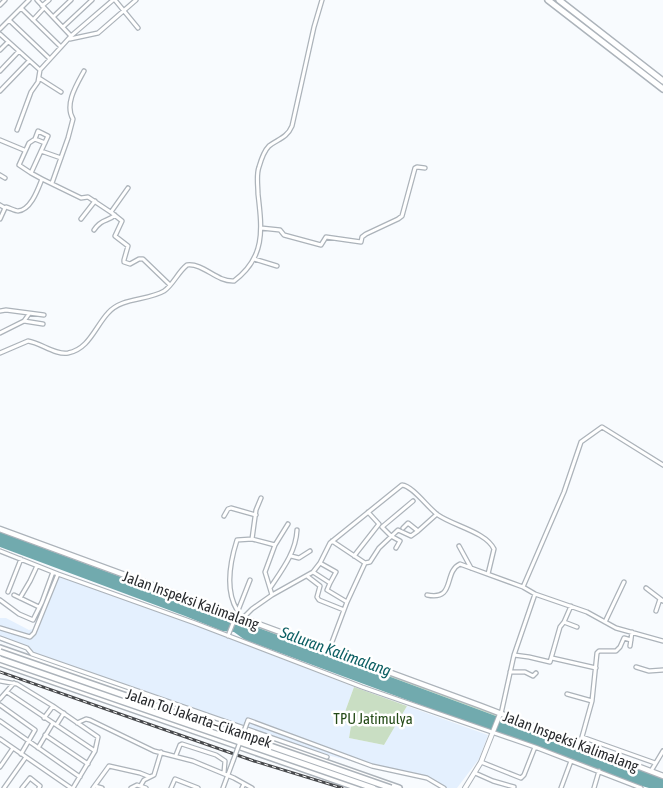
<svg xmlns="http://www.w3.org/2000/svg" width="663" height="788" font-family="'Asap Condensed',sans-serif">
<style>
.built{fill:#e4f0fe}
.green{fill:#c9dec3}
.water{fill:#71aaae}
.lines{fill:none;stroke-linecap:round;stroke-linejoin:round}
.street-casing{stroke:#acb3ba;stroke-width:5.5}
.secondary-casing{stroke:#acb3ba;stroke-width:6}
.primary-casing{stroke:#acb3ba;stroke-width:7}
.highway-casing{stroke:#acb3ba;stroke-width:8}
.street{stroke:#fff;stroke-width:3}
.secondary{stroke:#fff;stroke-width:4}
.primary{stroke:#fff;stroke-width:4.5}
.highway{stroke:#fff;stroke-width:5}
.rail-casing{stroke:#484a4d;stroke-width:3}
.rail{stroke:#fff;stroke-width:1;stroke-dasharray:4;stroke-linecap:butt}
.street-bridge-casing{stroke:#acb3ba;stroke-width:5.5;stroke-linecap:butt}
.highway-bridge-casing{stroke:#acb3ba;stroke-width:8;stroke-linecap:butt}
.street-bridge{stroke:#fff;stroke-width:3}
.highway-bridge{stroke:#fff;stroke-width:5}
.labels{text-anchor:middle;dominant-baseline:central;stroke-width:5;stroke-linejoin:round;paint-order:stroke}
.street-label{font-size:15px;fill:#292b2e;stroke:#fff}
.park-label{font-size:15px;fill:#244a17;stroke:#fff}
.water-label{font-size:16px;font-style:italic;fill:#0e6064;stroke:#fff}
</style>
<rect width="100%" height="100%" fill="#f8fbfe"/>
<path class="built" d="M54 575 195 625 354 687 342 720 351 726 349 738 384 745 407 706 488 735 479 759 457 788H446L415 773 387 770 307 750 162 697 0 641V618H6L29 630 33 629Z"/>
<path class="green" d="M0 529 496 713 498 716H505L663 776V778L0 532Z
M354 687 407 706 384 745 349 738 351 726 342 720Z"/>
<path class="water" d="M0 532 663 778V788H649L631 783 245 640 234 632 222 631 185 616 0 547Z"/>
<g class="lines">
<defs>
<path id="street" d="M115 0 138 28
M0 5 5 0
M42 6 49 0
M21 8 61 47
M53 17 71 0
M9 20 50 59
M33 20 44 8
M63 27 92 0
M0 29 29 0
M0 34 40 70 71 36 37 0
M71 36 113 0
M70 39 98 33 136 0
M0 50 8 42
M0 71 19 51
M39 78 61 92
M0 91 29 61
M17 130 31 92 38 82 40 70
M35 139 45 143
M0 140 24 150
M41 151 61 158
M31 173 19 165 29 143 35 139 38 131 48 136 31 173 42 179
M0 175 5 178
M52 183 68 138 73 119C64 104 77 84 84 71
M0 205 5 208 6 207C10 208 15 211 18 211 31 210 38 189 42 179L81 198 88 197 112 213 122 221 115 236 128 246 124 260V262L130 264 139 259H143L170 285
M111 212 128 188
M0 219 5 208
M81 219 95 201
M261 228 280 230 284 235 321 245 326 237 361 242 362 237 366 234 398 219 402 216 415 168 417 167 425 168
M94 230C102 218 108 222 115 215
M254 259 277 266
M0 311 6 310 44 315
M24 321 43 324
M0 333 24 321 29 314
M0 353 28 341C41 343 55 355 68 353 89 349 95 327 108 313 122 297 147 301 164 291 173 285 178 272 187 265 204 263 216 282 234 281 266 257 262 229 258 194 258 185 256 175 259 167 261 160 264 151 269 146 278 139 287 138 292 126L314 27 322 0
M224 516 228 509 231 508 256 515
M382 527 413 501
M382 527 391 536 400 541 396 548
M418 531 437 514
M252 539 256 510 261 498
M459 546 471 568
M0 551 58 574 195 623 362 687 535 747 641 788
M291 556 299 558 310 551
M354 556 379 524 368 512
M320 563 336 572 330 583
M365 563 370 562 379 548 398 530 411 536 418 531 408 523 403 528
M313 572 330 583 327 590 347 602
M307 576 320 586 317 597 319 600 344 610
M523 587 564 492 581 442 602 427 663 465
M270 588C282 570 296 552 297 530
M646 588 663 601
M8 592 21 559
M14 595 39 607
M272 595 265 572 275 545 288 524
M427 595C456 601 443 572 460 564L523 587 535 594 587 612 616 628 663 641
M20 598 30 581 37 566
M0 600 19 614 33 620 42 602 53 572
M571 606 564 622 577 627
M237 610C225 590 230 562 237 540L252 539 275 545
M656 611 660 599
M243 618 252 609 272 595 313 572 320 563 330 543 402 485C413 486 428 508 438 515 454 526 486 532 494 549L488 574
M605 622 624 582
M0 628 30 637 34 633 58 574
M228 636 250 580
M0 638 27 648 32 654 327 757
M630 646 632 632
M329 650 347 602 365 563 332 541
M514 655 529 657 550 662 560 627 564 622
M552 658 596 668
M636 667 649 671 663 670
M510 672H525L533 676 536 673
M0 681 17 684 53 706 98 737 95 751 73 788
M7 692 95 751
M567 694 592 701
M0 699 14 683
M0 705 35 730 21 754
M501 714 514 655 535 594
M44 718 53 706
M0 721 80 777
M77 723 86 719 90 720 154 751 193 761 234 778 252 788
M247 723 248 720 372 766 427 778 444 788
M57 724 64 713
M45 735 88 764
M582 737 655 763
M0 739 71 788
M580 744 592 701 597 653 599 651H616L620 647 624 638 631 640
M38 748 53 723
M176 755 180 745 182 744 216 755 225 761 224 773
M481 762 521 778 524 775 535 747
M0 767 13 748
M651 771 663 751
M475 773 493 781 514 787
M141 785 144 780 154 775 161 752
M95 786 102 788
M4 788 26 757
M22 788 30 778 40 786 39 788
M93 788 109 766 140 773 150 777
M131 788 137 785 146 788
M171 788 175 779 198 788
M223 788 233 761
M242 788 244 784
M561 788 571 761
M594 788 599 771"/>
<path id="secondary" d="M465 788 481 762 500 714"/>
<path id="primary" d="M0 529 481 706 663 776"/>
<path id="highway" d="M548 0 663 89
M559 0 663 81
M0 648 399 788
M0 663 358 788"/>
</defs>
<use href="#street" class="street-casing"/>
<use href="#secondary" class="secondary-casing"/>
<use href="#primary" class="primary-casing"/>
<use href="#highway" class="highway-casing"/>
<use href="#street" class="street"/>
<use href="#secondary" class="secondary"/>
<use href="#primary" class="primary"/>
<use href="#highway" class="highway"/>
<defs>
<path id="rail" d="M0 672 254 761 342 788"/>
</defs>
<use href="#rail" class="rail-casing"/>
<use href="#rail" class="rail"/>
<defs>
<path id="street-bridge" d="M233 761 247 723"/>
<path id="highway-bridge" d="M0 652 391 788
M0 659 373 788"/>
</defs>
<use href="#street-bridge" class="street-bridge-casing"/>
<use href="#highway-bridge" class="highway-bridge-casing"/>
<use href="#street-bridge" class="street-bridge"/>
<use href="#highway-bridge" class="highway-bridge"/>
</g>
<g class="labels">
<g class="street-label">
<text transform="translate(191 600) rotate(20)">Jalan Inspeksi Kalimalang</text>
<text transform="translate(199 718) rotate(19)">Jalan Tol Jakarta–Cikampek</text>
<text transform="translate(571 741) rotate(21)">Jalan Inspeksi Kalimalang</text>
</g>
<g class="park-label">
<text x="373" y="718">TPU Jatimulya</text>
</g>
<g class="water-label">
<text transform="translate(336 651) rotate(20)">Saluran Kalimalang</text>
</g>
</g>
</svg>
